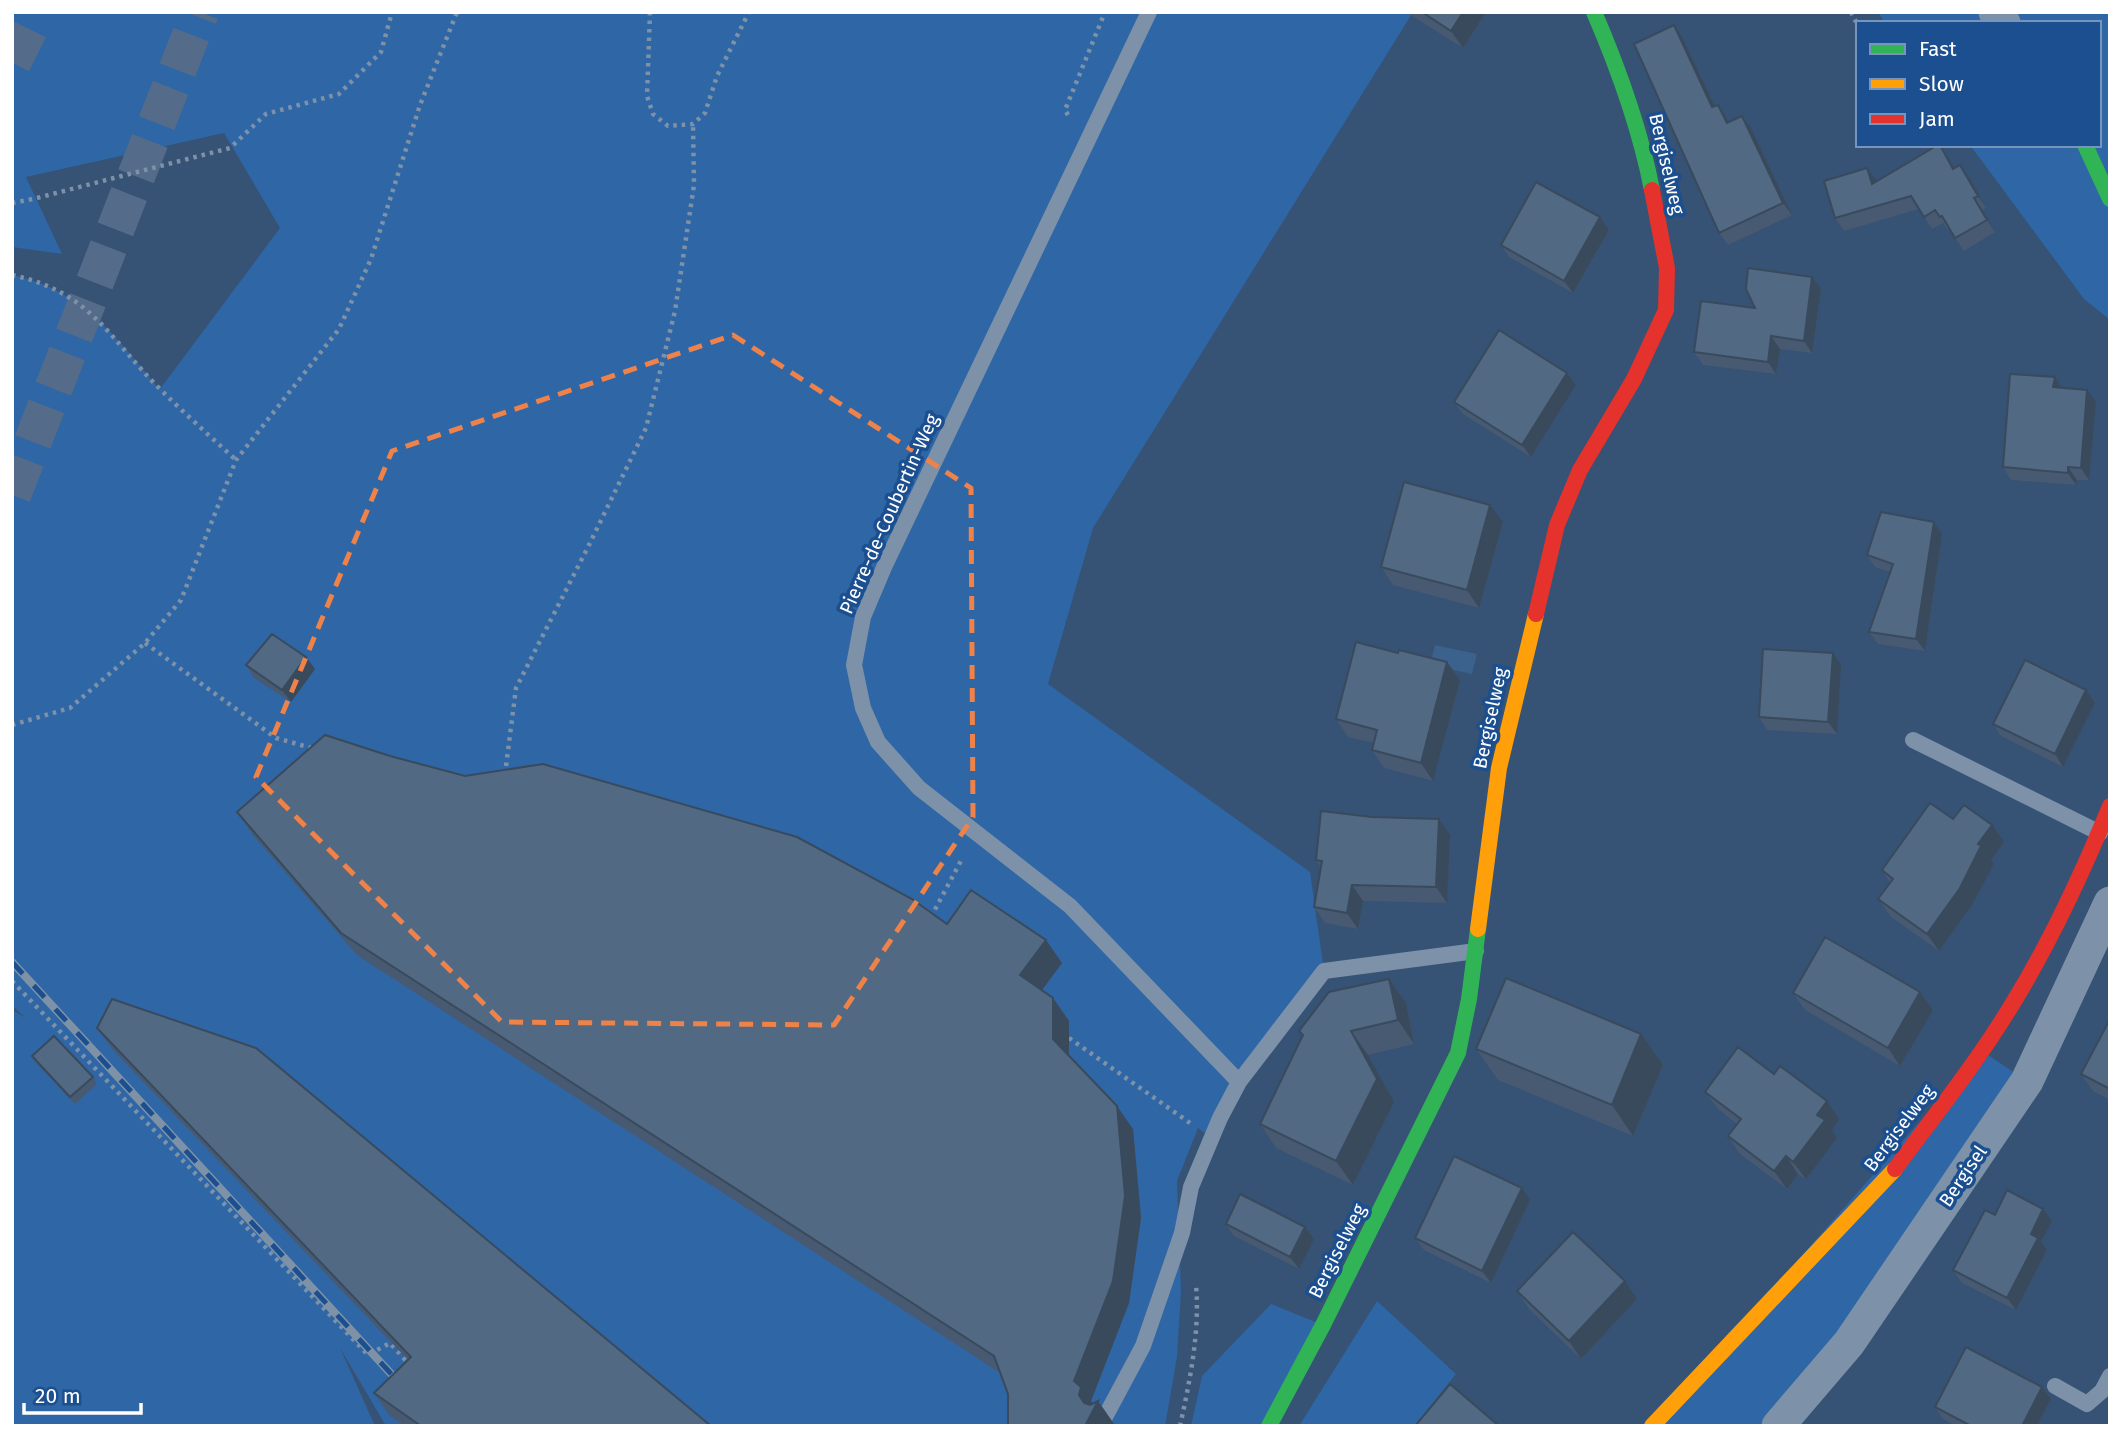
<svg xmlns="http://www.w3.org/2000/svg" width="2122" height="1438" font-family="'Fira Sans',sans-serif">
<style>
.green{fill:#2f66a5}
.water{fill:#3b618d}
.lines{fill:none;stroke-linecap:round;stroke-linejoin:round}
.highway-tunnel{stroke:#546c89;stroke-width:38;stroke-dasharray:38 19;stroke-linecap:butt}
.path{stroke:#7d92a8;stroke-width:4.5;stroke-dasharray:3.5 5;stroke-linecap:butt}
.lane{stroke:#7d92a8;stroke-width:16}
.street{stroke:#7d92a8;stroke-width:33}
.fast{stroke:#30b455;stroke-width:16}
.slow{stroke:#ff9f0a;stroke-width:16}
.jam{stroke:#e5322d;stroke-width:16}
.rail-casing{stroke:#7e92a7;stroke-width:8}
.rail{stroke:#1b4f8f;stroke-width:5;stroke-dasharray:16;stroke-linecap:butt}
.wall{fill:#475a72}
.shaded-wall{fill:#394a5c}
.building{fill:#526984;stroke:#394a5c;stroke-width:2}
.marked{fill:none;stroke:#ee8249;stroke-width:5;stroke-dasharray:14 9;stroke-linejoin:round}
.labels{text-anchor:middle;dominant-baseline:central;stroke-width:7;stroke-linejoin:round;paint-order:stroke}
.street-label{font-size:19px;fill:#fff;stroke:#1b4f8f}
</style>
<rect width="100%" height="100%" fill="#365274"/>
<path class="green" d="M12 12H1413L1093 528 1048 684 1310 872 1324 971 1272 1041 1211 1138 1198 1128 1177 1181 1181 1291 1177 1357 1165 1426H386L340 1348 375 1426H12V1010L26 1018 12 1006V275C84 290 115 337 160 389L280 228 224 133 26 177 62 254 12 247Z
M1878 12H2110V320L2084 299 1970 145H2099V23H1885Z
M1982 1051 2027 1081 1778 1426H1652Z
M1377 1301 1456 1374 1415 1426H1299Z
M1271 1304 1323 1325 1269 1426H1191L1202 1376Z"/>
<path class="water" d="M1435 645 1477 654 1472 674 1430 665Z"/>
<g class="lines">
<path class="highway-tunnel" d="M12 63 37 12
M12 495 200 12"/>
<path class="path" d="M650 12 647 96 653 114 668 126 693 124 705 113 717 76 749 12
M1851 12 1856 22
M1068 115 1065 110 1105 12
M12 203 33 199 230 148 266 114 339 94 381 52 392 12
M12 275C92 292 109 339 161 390 185 414 211 437 236 460
M145 643 276 738 315 749
M12 725 70 708 145 643 181 600 236 460 339 329 371 259 420 105 457 12
M506 766 516 688 588 547 646 428 675 311 694 185 693 124
M931 917 963 857
M12 981 368 1355 390 1343 409 1364
M1069 1038 1190 1123
M1180 1426C1190 1380 1200 1332 1196 1285"/>
<path class="lane" d="M1149 12 885 565 863 617 854 665 863 708 878 742 919 788 1070 906 1239 1082
M1913 740 2100 833
M2055 1386 2087 1404 2102 1391 2110 1376
M1105 1417 1143 1346 1182 1233 1191 1187 1220 1118 1239 1082 1324 971 1476 951"/>
<path class="street" d="M1995 12 2004 23
M1778 1426 1849 1343 2027 1081 2110 903"/>
<path class="fast" d="M1594 12C1619 70 1640 128 1652 190
M2085 145 2110 199
M1269 1426 1323 1325 1458 1053 1469 999 1478 929"/>
<path class="slow" d="M1478 929 1499 768 1536 614
M1652 1426 1895 1169"/>
<path class="jam" d="M1536 614 1557 525 1580 470 1634 379 1666 310 1667 268 1652 190
M1895 1169C1935 1115 1978 1061 2013 1003 2051 941 2082 874 2110 806"/>
<defs>
<path id="rail" d="M12 962 406 1390"/>
</defs>
<use href="#rail" class="rail-casing"/>
<use href="#rail" class="rail"/>
</g>
<path class="wall" d="M1406 12H1486L1463 48Z
M1682 37 1715 106 1726 117 1729 122 1751 128 1792 215 1728 245 1719 233Z
M1948 157 1955 168 1960 165 1969 177 1986 208 1982 210 1995 232 1964 251 1949 229 1948 230 1943 223 1932 229 1919 209 1844 231 1835 218 1876 181Z
M1600 217 1609 230 1573 293 1509 257 1501 245Z
M1821 289 1812 353 1780 349 1776 374 1703 365 1694 352 1755 308Z
M1567 373 1576 385 1531 457 1463 414 1454 402Z
M2055 377 2062 388 2096 402 2089 480H2077L2076 485 2011 480 2003 467Z
M1503 522 1479 608 1393 585 1381 567Z
M1934 522 1942 534 1925 651 1878 644 1869 632 1890 572 1875 567 1867 555Z
M1398 653 1447 662 1460 680 1433 781 1384 768 1372 750 1374 743 1348 737 1336 719Z
M306 657 315 669 291 702 254 678 246 665Z
M1841 665 1837 734 1767 730 1759 717Z
M2086 690 2095 703 2063 767 2001 736 1993 724Z
M390 756 947 924 1062 963 1042 990 1053 998 1069 1021V1055L1133 1129 1141 1218 1129 1303 1091 1401 1093 1403 1098 1401 1114 1424 1113 1426H1008V1394L1000 1373 357 955 253 835 237 812Z
M1953 819 2004 842 1991 860 1994 864 1972 905 1939 951 1891 917 1878 899 1890 883 1882 870Z
M1450 835 1447 903 1363 901 1358 929 1325 923 1314 907 1321 868 1316 860Z
M1389 979 1406 1003 1414 1044 1368 1055 1394 1102 1353 1185 1276 1148 1260 1124 1302 1037 1299 1031Z
M1920 992 1933 1010 1900 1066 1805 1010 1793 993Z
M2110 1019V1100L2093 1091 2081 1074Z
M97 1028 711 1426H404L390 1416 374 1393 408 1360 113 1050Z
M1641 1034 1663 1065 1633 1136 1498 1080 1476 1049Z
M32 1056 93 1077 97 1084 75 1104 36 1063Z
M1774 1074 1839 1119 1832 1130 1837 1138 1806 1179 1798 1174 1787 1189 1740 1154 1728 1136 1737 1124 1718 1109 1705 1092Z
M1530 1200 1491 1283 1424 1250 1415 1238Z
M1995 1215 2052 1221 2041 1242 2047 1250 2016 1310 1962 1283 1953 1270Z
M1226 1224 1305 1227 1314 1239 1299 1269 1234 1236Z
M1625 1281 1637 1299 1581 1359 1529 1309 1517 1291Z
M2042 1387 2051 1399 2037 1426H1956L1943 1419 1935 1407Z"/>
<path class="shaded-wall" d="M1463 12H1486L1463 48 1451 31Z
M1674 25 1682 37 1721 119 1712 107Z
M1718 105 1726 117 1735 135 1727 123Z
M1742 116 1751 128 1792 215 1783 203Z
M1940 145 1948 157 1962 181 1953 169Z
M1960 165 1969 177 1986 208 1978 196Z
M1867 168 1876 180 1880 196 1872 184Z
M1974 198 1982 210 1995 232 1987 220Z
M1600 217 1609 230 1573 293 1564 281Z
M1812 277 1821 289 1812 353 1804 341Z
M1771 336 1780 349 1776 374 1768 362Z
M1567 373 1576 385 1531 457 1522 445Z
M2055 377 2063 389 2053 387Z
M2087 390 2096 402 2089 480 2081 468Z
M2068 467 2077 480 2076 485 2068 473Z
M1490 505 1503 522 1479 608 1467 590Z
M1934 522 1942 534 1925 651 1916 639Z
M1833 653 1841 665 1837 734 1828 722Z
M306 657 315 669 291 702 282 690Z
M1447 662 1460 680 1433 781 1421 763Z
M2086 690 2095 703 2063 767 2055 754Z
M1439 819 1450 835 1447 903 1436 887Z
M1992 825 2004 842 1991 860 1994 864 1972 905 1939 951 1927 934 1978 844Z
M1352 885 1363 901 1358 929 1347 913Z
M1046 940 1062 963 1036 998 1020 975Z
M1389 979 1406 1003 1414 1044 1398 1020Z
M1920 992 1933 1010 1900 1066 1888 1048Z
M1053 998 1069 1021V1061L1053 1039Z
M1351 1031 1368 1055 1394 1102 1353 1185 1336 1161Z
M1641 1034 1663 1065 1633 1136 1612 1105Z
M1827 1101 1839 1119 1832 1130 1837 1138 1806 1179 1793 1162 1817 1115Z
M1117 1106 1133 1129 1141 1218 1129 1303 1091 1401 1095 1407 1098 1401 1114 1424 1113 1426H1085L1079 1395 1074 1381Z
M1786 1156 1798 1174 1787 1189 1774 1171Z
M1522 1188 1530 1200 1491 1283 1482 1271Z
M2043 1209 2052 1221 2041 1242 2047 1250 2016 1310 2007 1298 2031 1234Z
M1305 1227 1314 1239 1299 1269 1290 1257Z
M1625 1281 1637 1299 1581 1359 1569 1341Z
M2042 1387 2051 1399 2037 1426H2022Z"/>
<path class="building" d="M1422 12H1463L1451 31Z
M1674 25 1712 107 1718 105 1727 123 1742 116 1783 203 1719 233 1634 44Z
M1938 145H1940L1953 169 1960 165 1978 196 1974 198 1987 220 1955 238 1942 216 1940 217 1935 210 1924 217 1911 196 1835 218 1824 181 1867 168 1872 184Z
M1536 182 1600 217 1564 281 1501 245Z
M1748 268 1812 277 1804 341 1771 336 1768 362 1694 352 1701 301 1755 308 1746 289Z
M1499 330 1567 373 1522 445 1454 402Z
M2010 374 2055 377 2053 387 2087 390 2081 468 2068 467V473L2003 467Z
M1404 482 1490 505 1467 590 1381 567Z
M1881 512 1934 522 1916 639 1869 632 1893 564 1867 555Z
M272 634 306 657 282 690 246 665Z
M1356 642 1398 653 1399 650 1447 662 1421 763 1372 750 1377 730 1336 719Z
M1763 649 1833 653 1828 722 1759 717Z
M2025 660 2086 690 2055 754 1993 724Z
M325 735 390 756 465 776 543 764 797 837 912 899 947 924 971 890 1046 940 1020 975 1053 998V1039L1117 1106 1125 1196 1113 1281 1074 1381 1081 1387 1079 1395 1084 1403 1090 1405 1098 1401 1085 1426H1008V1394L994 1356 341 933 237 812Z
M1930 803 1953 819 1964 805 1992 825 1978 844 1981 846 1960 888 1927 934 1878 899 1893 879 1882 870Z
M1321 811 1372 817 1439 819 1436 887 1352 885 1347 913 1314 907 1322 861 1316 860Z
M1825 937 1920 992 1888 1048 1793 993Z
M1506 978 1641 1034 1612 1105 1476 1049Z
M1389 979 1398 1020 1351 1031 1377 1079 1336 1161 1260 1124 1303 1035 1299 1031 1329 992Z
M112 999 256 1048 711 1426H421L374 1393 411 1357 97 1028Z
M2110 1019V1089L2081 1074Z
M54 1036 93 1077 70 1097 32 1056Z
M1738 1047 1774 1074 1780 1066 1827 1101 1817 1115 1825 1120 1793 1162 1786 1156 1774 1171 1728 1136 1741 1119 1705 1092Z
M1454 1156 1522 1188 1482 1271 1415 1238Z
M2007 1190 2043 1209 2031 1234 2038 1238 2007 1298 1953 1270 1985 1210 1995 1215Z
M1240 1194 1305 1227 1290 1257 1226 1224Z
M1573 1232 1625 1281 1569 1341 1517 1291Z
M1966 1347 2042 1387 2022 1426H1971L1935 1407Z
M1450 1384 1499 1426H1415Z"/>
<path class="marked" d="M733 335 971 488 973 817 834 1025 502 1022 256 777 392 451Z"/>
<g class="labels">
<g class="street-label">
<text transform="translate(1667 164) rotate(77)">Bergiselweg</text>
<text transform="translate(889 514) rotate(-66)">Pierre-de-Coubertin-Weg</text>
<text transform="translate(1490 718) rotate(-78)">Bergiselweg</text>
<text transform="translate(1899 1128) rotate(-53)">Bergiselweg</text>
<text transform="translate(1963 1176) rotate(-56)">Bergisel</text>
<text transform="translate(1337 1251) rotate(-63)">Bergiselweg</text>
</g>
</g>
<rect width="2122" height="1438" fill="none" stroke="#ffffff" stroke-width="28"/>
<rect x="1856" y="21" width="245" height="126" fill="#1b4f8f" stroke="#7695bc" stroke-width="2"/>
<rect x="1870" y="44" width="35" height="10" fill="#30b455" stroke="#7695bc" stroke-width="2"/>
<text x="1919" y="56" font-size="21" fill="#ffffff">Fast</text>
<rect x="1870" y="79" width="35" height="10" fill="#ff9f0a" stroke="#7695bc" stroke-width="2"/>
<text x="1919" y="91" font-size="21" fill="#ffffff">Slow</text>
<rect x="1870" y="114" width="35" height="10" fill="#e5322d" stroke="#7695bc" stroke-width="2"/>
<text x="1919" y="126" font-size="21" fill="#ffffff">Jam</text>
<path d="M24 1403v10h117v-10" fill="none" stroke="#ffffff" stroke-width="3.5"/>
<text x="35" y="1403" font-size="21" fill="#ffffff" stroke="#1b4f8f" stroke-width="5" paint-order="stroke">20 m</text>
</svg>
